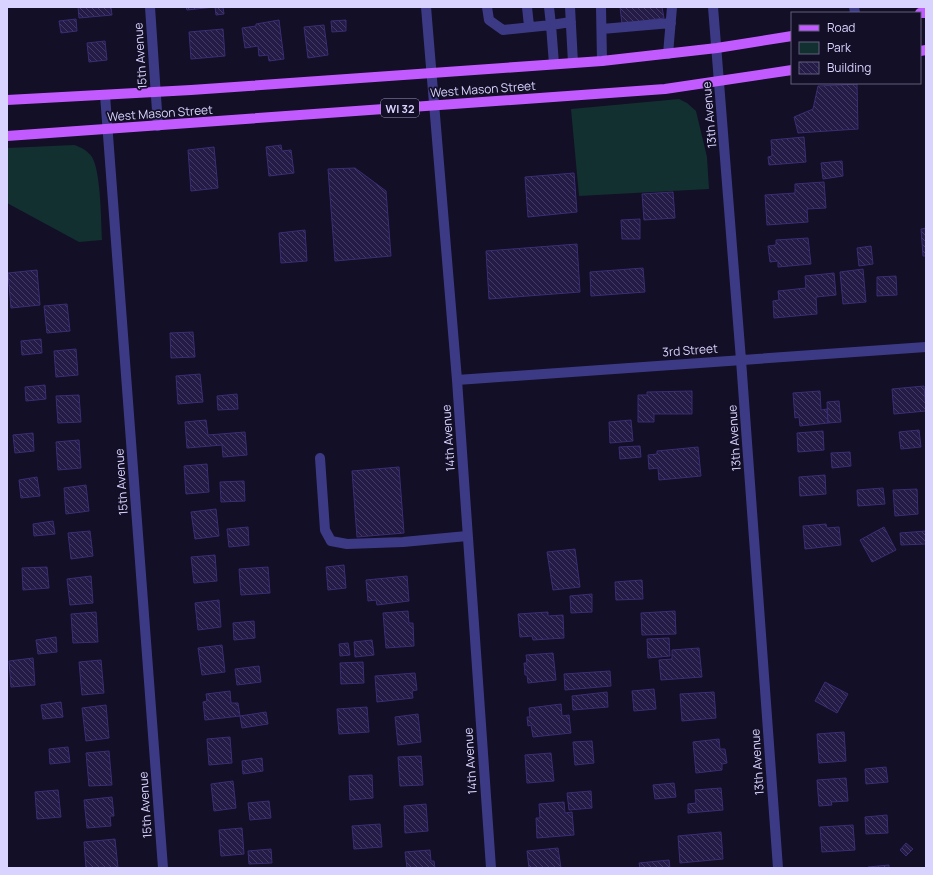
<svg xmlns="http://www.w3.org/2000/svg" width="933" height="875" font-family="Manrope,sans-serif">
<style>
.park{fill:#12302f}
.building{fill:url(#building-back-hatch);stroke:#3b2d73}
.lines{fill:none;stroke-linecap:round;stroke-linejoin:round}
.minor{stroke:#3d3a85;stroke-width:10}
.major{stroke:#c25bff;stroke-width:10}
.labels{text-anchor:middle;dominant-baseline:central;stroke-width:3.5;stroke-linejoin:round;paint-order:stroke}
.shield{fill:#130f26;stroke:#9e99be;stroke-width:1}
.shield-label{font-size:11px;font-weight:bold;fill:#d9d4ff}
.street-label{font-size:12px;fill:#d9d4ff;stroke:#130f26}
</style>
<defs>
<pattern id="building-back-hatch" width="6" height="6" patternUnits="userSpaceOnUse"><rect width="6" height="6" fill="#241b47"/><path d="M-1 5l2 2M0 0l6 6M5-1l2 2" fill="none" stroke="#433b63"/></pattern>
</defs>
<rect width="100%" height="100%" fill="#130f26"/>
<path class="park" d="M679 99 687 103 696 111 707 157 709 189 579 196 571 109Z
M74 145C81 147 88 151 92 157 101 172 101 221 102 240L79 242 7 203V148Z"/>
<path class="building" d="M78 7H111L112 15 79 18Z
M186 7H223L224 14 216 15 215 7 187 10Z
M620 7H662L664 18 622 24Z
M76 19 77 31 61 33 59 21Z
M279 20 284 59 269 61 268 55 259 56 258 46 245 48 242 28 256 26V24Z
M346 20V31L332 32 331 21Z
M324 25 328 55 308 58 304 27Z
M223 29 225 56 191 59 189 32Z
M105 41 107 60 89 62 87 43Z
M857 84 858 129 798 133 794 117 813 109 818 86Z
M804 137 806 162 769 165 768 157 772 156 771 140Z
M281 145 282 151 291 150 294 173 269 176 266 147Z
M214 147 218 188 191 191 188 150Z
M842 161 843 176 823 179 821 163Z
M355 168 386 191 391 256 335 261 328 169Z
M574 173 577 212 528 217 525 177Z
M824 182 826 208 807 209 808 222 767 225 765 195 795 193V184Z
M673 192 675 218 644 220 642 194Z
M640 219V239H622L621 220Z
M926 228V256H923L921 229Z
M305 230 307 261 281 263 279 233Z
M808 238 811 264 778 267V261L770 262 768 246 776 245V240Z
M577 244 580 292 489 299 486 251Z
M871 246 873 264 859 266 857 248Z
M643 268 645 292 591 296 590 272Z
M863 269 866 302 843 304 840 272Z
M37 270 40 305 11 308 8 273Z
M834 273 836 295 816 297 817 314 774 318 773 301 779 300 778 291 806 288 805 276Z
M896 276 897 295 877 296V277Z
M67 304 70 331 47 333 44 306Z
M193 332 195 357 171 358 170 333Z
M41 339 42 353 22 355 21 341Z
M76 349 78 375 56 377 54 351Z
M200 374 203 402 178 404 176 376Z
M45 385 46 399 26 401 25 387Z
M924 386 926 411 894 414 892 389Z
M692 391V414H654V422H638V395H647V392Z
M820 391 821 410 827 409 828 423 800 426 799 417 795 418 793 393Z
M237 394 238 409 218 410 217 396Z
M79 395 81 422 58 423 56 396Z
M839 401 841 422 828 423 827 402Z
M206 420 208 435 245 432 247 455 223 457 222 445 187 448 185 422Z
M631 420 633 441 610 443 609 422Z
M919 430 921 447 901 449 899 432Z
M823 431 824 450 798 452 797 433Z
M33 433 34 451 15 453 13 435Z
M79 440 81 468 58 470 56 442Z
M640 446 641 457 620 459 619 447Z
M698 447 701 476 659 480 658 468 649 469 648 455 657 454V451Z
M850 452 851 466 832 468 831 453Z
M207 464 209 492 186 494 184 466Z
M399 467 404 533 357 537 352 471Z
M825 475 826 494 800 496 799 477Z
M37 477 40 496 21 498 19 480Z
M244 481 245 501 221 502 220 482Z
M86 485 89 511 66 514 64 488Z
M883 488 885 504 858 506 857 490Z
M917 489 918 514 895 516 893 490Z
M216 509 219 536 195 539 191 512Z
M53 521 55 534 34 536 33 524Z
M826 524 827 528 839 527 841 545 805 549 803 526Z
M248 527 249 545 229 547 227 529Z
M884 527 896 550 872 562 860 540Z
M90 531 93 556 71 559 68 533Z
M926 531V544L901 545 900 533Z
M575 549 580 587 553 590 547 552Z
M215 555 217 581 194 583 191 557Z
M344 565 346 588 328 590 326 567Z
M47 567 49 588 23 590 22 568Z
M268 567 270 593 241 595 239 569Z
M91 576 93 603 70 605 67 579Z
M407 576 409 601 377 605 376 600 368 601 366 580Z
M642 580 643 599 616 600 615 582Z
M592 594V612L571 613 570 596Z
M219 600 221 627 198 630 195 603Z
M408 611 409 623H413L414 646 386 648 383 613Z
M675 611 676 634 642 635 641 613Z
M96 612 98 642 73 643 71 614Z
M548 612V616L563 615 564 638 533 640 532 636 520 637 518 614Z
M254 621 255 638 234 640 233 623Z
M56 637 57 652 38 654 36 640Z
M669 638 670 656 648 658 647 639Z
M372 640 374 655 355 657 354 642Z
M348 643 350 655 340 656 339 644Z
M222 645 225 672 202 675 198 648Z
M699 648 702 677 661 680 659 660 672 659V650Z
M553 653 556 680 528 683 527 675H525L524 663H527L526 655Z
M33 658 35 685 11 687 9 661Z
M101 660 104 693 82 695 79 662Z
M363 662 364 683 341 684 340 663Z
M259 666 261 682 237 685 235 669Z
M610 671 611 686 565 690 564 674Z
M415 673 417 690 412 691 413 698 377 702 375 676Z
M825 682 848 694 837 713 815 701Z
M654 689 656 709 634 711 632 691Z
M230 691 231 703H238L240 716 205 720 203 702 207 701 206 694Z
M607 692 608 707 573 710 572 696Z
M714 692 716 718 682 721 680 694Z
M61 702 63 717 43 719 41 705Z
M561 704 562 716 569 715 571 733 533 737 531 725 528 726 527 717H530L529 708Z
M106 705 109 738 86 741 82 708Z
M367 707 369 732 339 734 337 709Z
M266 712 268 724 242 728 240 716Z
M418 714 421 742 398 745 395 717Z
M844 732 846 761 819 763 817 734Z
M230 737 232 763 209 765 207 739Z
M719 739 720 749H725L727 763 722 764V770L696 773 693 742Z
M592 741 594 763 575 765 573 742Z
M68 747 70 762 50 764 49 749Z
M109 751 112 785 89 786 86 753Z
M551 753 554 781 527 783 525 755Z
M421 756 423 785 400 786 398 757Z
M262 758 263 771 243 774 242 761Z
M886 767 888 782 866 784 865 769Z
M372 775 373 798 350 800 349 776Z
M846 778 848 801 831 802 832 805 819 806 817 780Z
M233 781 236 808 214 811 211 784Z
M674 783 676 797 655 799 653 785Z
M721 788 723 810 688 813V804L696 803 695 790Z
M58 790 61 817 37 819 35 792Z
M591 791 592 808 569 810 567 793Z
M112 797 114 816H110L111 826 87 828 84 800Z
M269 801 271 818 250 820 248 803Z
M564 802 565 813 572 812 574 835 537 838 536 818H540L539 804Z
M426 804 428 831 405 833 404 806Z
M887 815 888 833 866 834 865 817Z
M380 824 382 847 354 849 352 826Z
M853 825 855 850 822 852 820 827Z
M242 828 244 854 221 856 219 830Z
M721 832 723 859 680 863 678 836Z
M115 839 118 868H86L84 842Z
M906 843 913 849 906 856 900 850Z
M558 848 561 868H529L527 851Z
M271 849 272 863 249 864 248 851Z
M430 850 431 861H434L435 868H407L405 852Z
M669 860 670 868H640L639 863Z
M889 865V868H868V867Z"/>
<g class="lines">
<path class="minor" d="M150 7 158 126
M426 7 457 380 491 868
M487 7 489 20 503 30 551 25 554 64
M527 7 529 26
M549 7 551 25 571 22
M570 7 573 63
M601 7 602 61
M713 7 741 360 778 868
M854 7 855 13
M602 29 671 23
M668 54 672 7
M105 95 163 868
M457 380 926 347
M320 458 325 530 331 541 347 544 403 542 467 536"/>
<path class="major" d="M920 13H926
M920 51 926 50
M7 100 191 90 602 61 717 48 792 36
M7 136 665 89 792 70"/>
</g>
<g class="labels">
<rect class="shield" x="381" y="99" width="38" height="18" rx="3"/>
<g class="shield-label">
<text x="400" y="108">WI 32</text>
</g>
<g class="street-label">
<text transform="translate(140 56) rotate(-94)">15th Avenue</text>
<text transform="translate(483 89) rotate(-4)">West Mason Street</text>
<text transform="translate(160 113) rotate(-4)">West Mason Street</text>
<text transform="translate(709 115) rotate(-95)">13th Avenue</text>
<text transform="translate(690 350) rotate(-4)">3rd Street</text>
<text transform="translate(448 438) rotate(-94)">14th Avenue</text>
<text transform="translate(734 438) rotate(-94)">13th Avenue</text>
<text transform="translate(121 482) rotate(-94)">15th Avenue</text>
<text transform="translate(470 761) rotate(-94)">14th Avenue</text>
<text transform="translate(757 762) rotate(-94)">13th Avenue</text>
<text transform="translate(145 805) rotate(-94)">15th Avenue</text>
</g>
</g>
<rect width="933" height="875" fill="none" stroke="#d9d4ff" stroke-width="16"/>
<rect x="791" y="12" width="130" height="72" fill="#130f26" stroke="#625e7d"/>
<rect x="799" y="25" width="20" height="6" fill="#c25bff" stroke="#625e7d"/>
<text x="827" y="32" font-size="12" fill="#d9d4ff">Road</text>
<rect x="799" y="42" width="20" height="12" fill="#12302f" stroke="#625e7d"/>
<text x="827" y="52" font-size="12" fill="#d9d4ff">Park</text>
<rect x="799" y="62" width="20" height="12" fill="url(#building-back-hatch)" stroke="#625e7d"/>
<text x="827" y="72" font-size="12" fill="#d9d4ff">Building</text>
</svg>
